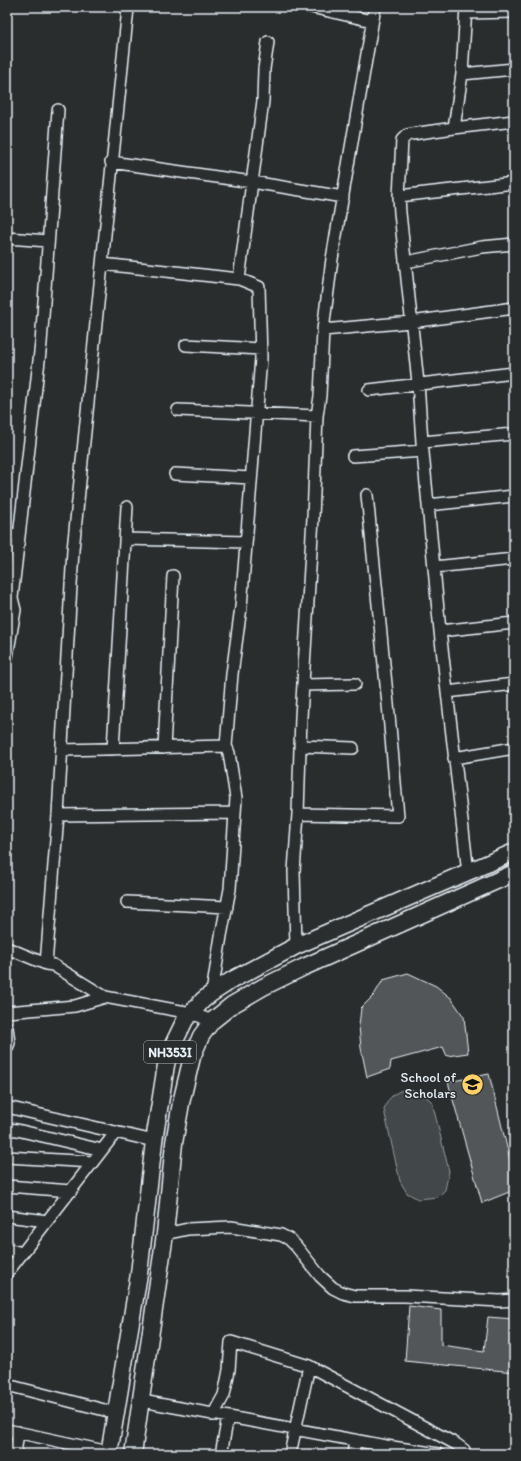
<svg xmlns="http://www.w3.org/2000/svg" width="521" height="1461" font-family="Itim,sans-serif">
<style>
.green{fill:#424648;stroke:#959ca0}
.building{fill:#535759;stroke:#e8f1f8}
.lines{fill:none;stroke-linecap:round;stroke-linejoin:round}
.minor-casing{stroke:#e8f1f8;stroke-width:14}
.highway-casing{stroke:#e8f1f8;stroke-width:19}
.minor{stroke:#2a2d2e;stroke-width:11}
.highway{stroke:#2a2d2e;stroke-width:16}
.labels{text-anchor:middle;dominant-baseline:central;stroke-width:3;stroke-linejoin:round;paint-order:stroke}
.shield{fill:#2a2d2e;stroke:#afb6bb;stroke-width:1}
.shield-label{font-size:13px;font-weight:bold;fill:#e8f1f8}
.poi-label{font-size:14px;fill:#e8f1f8;stroke:#2a2d2e;text-anchor:end}
</style>
<rect width="100%" height="100%" fill="#2a2d2e"/>
<filter id="ink" filterUnits="userSpaceOnUse"><feTurbulence type="fractalNoise" baseFrequency=".025" numOctaves="2"/><feDisplacementMap in="SourceGraphic" scale="8" xChannelSelector="R" yChannelSelector="G"/><feConvolveMatrix kernelMatrix="1 2 1 2 8 2 1 2 1" color-interpolation-filters="sRGB"/></filter>
<g filter="url(#ink)">
<path class="green" d="M410 1089 422 1093 432 1102 449 1171 445 1190 438 1197 418 1199 407 1193 400 1181 384 1110C388 1097 396 1090 410 1089Z"/>
<path class="building" d="M408 973 436 986 451 998 464 1017 468 1053 447 1056 443 1047 391 1061 390 1069 367 1077 361 1048 359 1026 361 1008 374 995 383 980Z
M489 1074 514 1176V1190L482 1203 448 1082Z
M409 1306 441 1310V1345L484 1351 488 1317 514 1319V1372L405 1361Z"/>
<g class="lines">
<defs>
<path id="minor" d="M311 7 372 21
M466 7 462 74 454 128 412 134 407 135 402 140 399 196 400 213 418 383 422 442 440 631 468 873
M466 13 514 12
M462 74 514 69
M454 128 514 121
M111 162 252 182 343 197
M399 196 514 183
M7 238 48 241
M406 262 482 247 514 244
M102 264 239 279
M323 330 411 322 514 308
M186 345 261 349
M369 390 514 373
M178 410 317 416
M422 442 514 434
M353 456 423 451
M175 474 251 478
M428 505 514 496
M7 533 19 536
M125 539 246 542
M434 567 514 559
M7 597 12 598 41 343 58 110
M440 631 514 623
M7 657 15 610 12 598
M303 685 355 684
M447 692 514 684
M226 746 232 674 241 607 261 358 259 287 239 279 263 101 264 69 268 42
M300 746 353 748
M164 748 173 576
M113 749 127 507
M62 750 226 746 229 753 236 798 230 889 221 936 212 993
M454 758 514 748
M298 814 398 816 388 704 367 495
M58 815 235 813
M127 902 227 907
M296 946 294 871 298 814 301 717 313 518 317 416 320 396 323 330 332 259 375 7
M7 948 46 964 53 965 105 997 191 1013 212 1021
M46 964 58 815 73 550 128 8
M7 1012 75 1006 105 997
M7 1027 9 1043 7 1048
M7 1107 154 1141
M7 1129 17 1130 102 1150
M7 1157 93 1162
M7 1186 71 1191
M7 1216 47 1221
M165 1234 188 1229 231 1227 281 1235 289 1239 296 1246 320 1276 333 1288 343 1293 355 1296H405L500 1301 514 1300
M7 1249 22 1253
M7 1273 116 1132
M7 1385 116 1413
M142 1401 386 1446 438 1454
M213 1415 224 1395 229 1370 231 1342 309 1366 456 1444 464 1450 465 1454
M7 1430 109 1452
M15 1454 18 1432
M221 1454 228 1417
M290 1454 309 1366
M353 1454 355 1440"/>
<path id="highway" d="M109 1454 139 1274 154 1141 166 1065 170 1051 185 1020 203 1000 212 993 232 980 296 946 514 852
M133 1454 165 1234 174 1143 181 1103 192 1057 201 1036 212 1021 232 1005 263 987 304 967 514 873"/>
</defs>
<use href="#minor" class="minor-casing"/>
<use href="#highway" class="highway-casing"/>
<use href="#minor" class="minor"/>
<use href="#highway" class="highway"/>
</g>
</g>
<defs>
<symbol id="school-disc" viewBox="-11 -11 22 22"><circle r="9.5" fill="#ffd166" stroke="#2a2d2e"/><path d="M0-5L7-2L0 1L-7-2ZM-4 1L0 2.5L4 1V4Q0 6-4 4Z" fill="#111"/></symbol>
</defs>
<g fill-rule="evenodd">
<use href="#school-disc" x="460" y="1072" width="25" height="25"/>
</g>
<g class="labels">
<rect class="shield" x="144" y="1041" width="52" height="22" rx="3"/>
<g class="shield-label">
<text x="170" y="1052">NH353I</text>
</g>
<g class="poi-label">
<text x="456" y="1077">School of<tspan x="456" dy="16">Scholars</tspan></text>
</g>
</g>
<rect width="521" height="1461" fill="none" stroke="#2a2d2e" stroke-width="24"/>
<rect x="12" y="12" width="497" height="1437" fill="none" stroke="#e8f1f8" stroke-width="1.5" filter="url(#ink)"/>
</svg>
